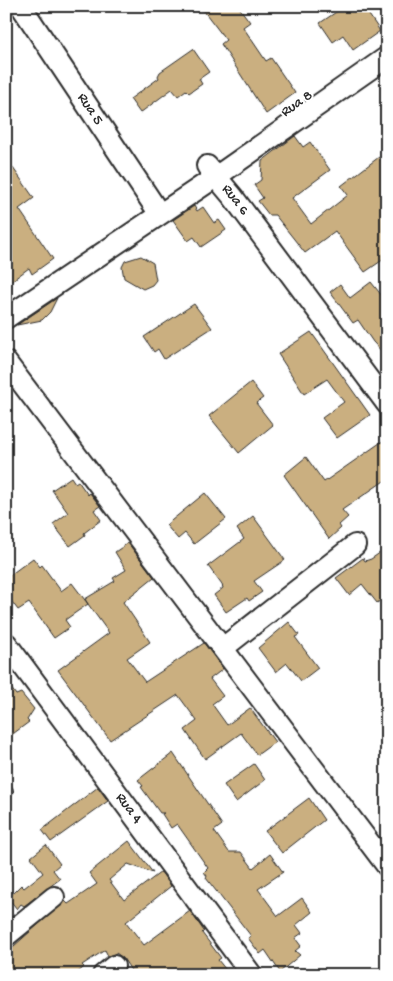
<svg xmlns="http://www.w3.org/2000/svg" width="393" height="981" font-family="'Gochi Hand',sans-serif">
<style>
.building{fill:#caaf80;stroke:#2b2b2b}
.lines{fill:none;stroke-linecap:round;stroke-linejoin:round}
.lane-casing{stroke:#2b2b2b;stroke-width:14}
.street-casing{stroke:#2b2b2b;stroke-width:24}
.lane{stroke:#fff;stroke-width:10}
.street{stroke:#fff;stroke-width:20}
.labels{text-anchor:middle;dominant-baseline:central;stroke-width:4;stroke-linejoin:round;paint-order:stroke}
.street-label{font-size:15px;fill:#2b2b2b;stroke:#fff}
</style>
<rect width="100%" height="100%" fill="#fff"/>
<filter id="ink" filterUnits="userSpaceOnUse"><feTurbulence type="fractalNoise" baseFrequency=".02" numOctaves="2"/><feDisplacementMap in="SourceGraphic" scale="10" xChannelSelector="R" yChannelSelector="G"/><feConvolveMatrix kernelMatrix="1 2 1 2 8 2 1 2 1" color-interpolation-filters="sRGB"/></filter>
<g filter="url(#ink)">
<path class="building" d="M200 6H238L250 22 243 27 266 61 271 58 295 93 266 114 221 44 226 40Z
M345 6H363L380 31 353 50 343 35 333 42 320 23Z
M193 49 209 72 199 79 202 84 189 93 186 90 178 96 172 89 140 113 130 99 159 78 158 76 160 72Z
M295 136 303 147 310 142 330 170 292 198 311 224 348 195 341 186 379 157 387 169V257L365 272 335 231 305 253 275 215H269L258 201 263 198 254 185 261 180 262 161Z
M6 158 34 198 19 209 53 259 32 274 29 268 6 285Z
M194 206 197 211 203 207 214 223 219 220 226 230 201 247 194 237 188 241 173 220Z
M141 256 153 263 156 280 152 285 143 289 124 278 122 267 125 261Z
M371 282 387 302V357L373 342 358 320 353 323 330 292 340 284 350 298Z
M57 298 50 312 42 320 17 325Z
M194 304 212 328 164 359 158 349 154 352 144 337Z
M311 332 370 415 337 438 322 418 344 402 327 379 304 394 278 354Z
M251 382 263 398 256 403 273 425 239 453 209 416Z
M387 438V479L342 510 348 517 339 525 341 528 329 539 284 475 306 457 324 482Z
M71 477 75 483 78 481 88 495 90 493 100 506 94 510 101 520 84 533 85 535 70 546 53 524 68 513 52 490Z
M205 493 226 519 194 544 185 533 178 539 166 525Z
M253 516 285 560 254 581 262 592 249 601 247 598 226 612 214 595 223 588 222 585 208 566 244 539 237 529Z
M128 543 154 577 123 602 150 642 127 658 145 682 204 643 223 669 210 679 223 696 212 704 227 725 250 708 275 742 257 755 241 733 205 759 185 730 197 721 178 695 110 740 58 670 109 633 88 604 65 620 70 627 54 638 29 603 18 610 6 594V578L33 558 40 567 42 565 61 591 72 583 88 604 85 599 115 581 113 578 126 570 115 552Z
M387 548V596L377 603 362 584 349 595 336 578 363 558 365 561 371 559Z
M289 622 299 635 295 637 318 668 301 681 287 663 276 672 258 648Z
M6 681 16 695 21 693 34 709 27 720 29 722 6 739Z
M173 753 222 825 214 831 229 852H241L253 868 270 854 283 872 258 889 278 916 302 898 312 912 296 925 302 933 295 938 301 946 295 951 300 955 280 972 265 950 260 954 248 938 251 936 206 878 207 876 204 872 208 868 177 824 171 828 162 814 164 813H160L141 787 143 786 138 780Z
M254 764 265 780 236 802 224 785Z
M98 787 108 801 51 842 42 830Z
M309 798 324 820 282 853 265 831Z
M129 841 153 873 128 864 109 880 124 900 161 872 171 886 126 922 144 945 190 911 204 931 202 933 221 958 218 960 230 975H134L123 958 116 953 108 956 105 950 82 965 84 967 75 975H6V953L65 901 68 904 97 884 89 873Z
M46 845 60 864 53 870 60 879 24 906 21 904 17 909 8 898 21 885 24 888 43 873 31 857Z"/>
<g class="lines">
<defs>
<path id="lane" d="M6 792 7 791"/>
<g id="street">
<path id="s1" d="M21 6 159 213"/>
<path id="s2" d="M207 166 233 197 387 404"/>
<path d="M6 318 217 176 387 57"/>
<path d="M6 362 387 866"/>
<path id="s3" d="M6 643 251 974"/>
<path d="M223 648 355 545"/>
<path d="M6 936 54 897"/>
<path d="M103 975 114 966"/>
</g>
</defs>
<use href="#lane" class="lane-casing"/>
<use href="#street" class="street-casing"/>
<use href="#lane" class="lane"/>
<use href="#street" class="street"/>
</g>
</g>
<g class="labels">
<g class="street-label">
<text transform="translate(297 104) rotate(-35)">Rua 8</text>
<text stroke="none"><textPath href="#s1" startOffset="124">Rua 5</textPath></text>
<text stroke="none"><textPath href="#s2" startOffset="44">Rua 6</textPath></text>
<text stroke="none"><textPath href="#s3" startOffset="206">Rua 4</textPath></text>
</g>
</g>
<rect width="393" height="981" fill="none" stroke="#fff" stroke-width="25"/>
<rect x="12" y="12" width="368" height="956" fill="none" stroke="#2b2b2b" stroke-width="2" filter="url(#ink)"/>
</svg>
